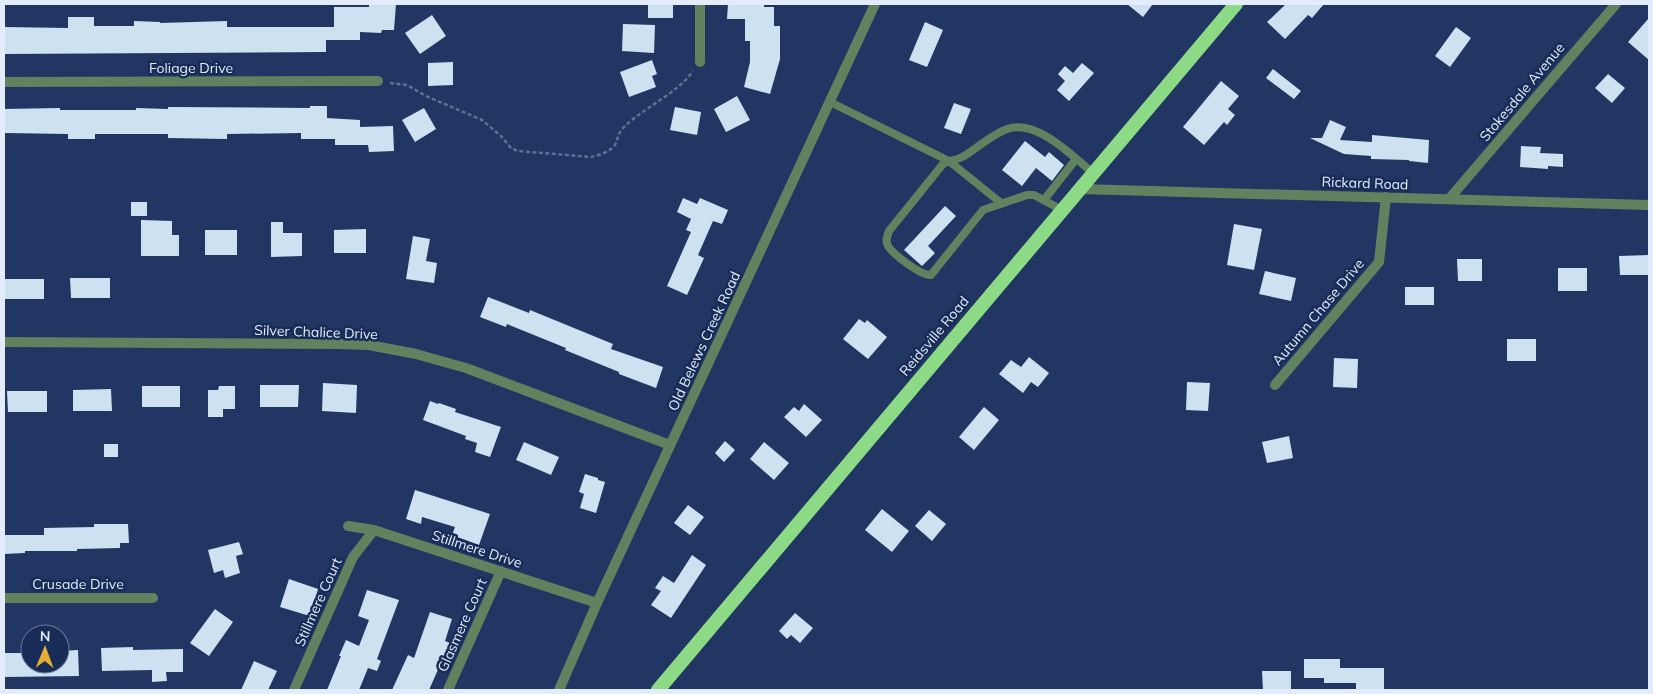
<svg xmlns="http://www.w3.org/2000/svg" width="1653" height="694" font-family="Mulish,sans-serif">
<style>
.building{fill:#cee1f0}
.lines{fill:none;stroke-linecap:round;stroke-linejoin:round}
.path{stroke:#5f7093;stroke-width:2.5;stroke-dasharray:4 2.5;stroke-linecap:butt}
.service{stroke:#61825e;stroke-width:8}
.minor{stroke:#61825e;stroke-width:10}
.tertiary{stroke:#61825e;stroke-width:10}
.trunk{stroke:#8cda86;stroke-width:14}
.labels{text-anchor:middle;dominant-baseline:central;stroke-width:5;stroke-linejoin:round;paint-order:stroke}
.street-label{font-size:14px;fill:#e3ecfc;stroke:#172c56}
</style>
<rect width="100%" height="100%" fill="#213662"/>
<path class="building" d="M369 4H396L394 30H382L381 33 360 32V40H326V52L4 54V27L68 28V17H94V26H134V21L160 22V23L227 21V27H334V7H369Z
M648 4H673V18H648Z
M728 4H764V7H774V26H780V59L770 94 744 87 750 62V41H745V19H727Z
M1127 4H1153L1143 17Z
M1286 4H1324L1312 18 1308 15 1285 39 1267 22Z
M432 15 446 36 420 54 405 33Z
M1649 18V60L1628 42Z
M925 22 943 30 927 67 909 60Z
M623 24 655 25 654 53 622 51Z
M1456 27 1471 38 1450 67 1435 56Z
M652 60 657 74 652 76 656 87 629 97 620 72Z
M453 62V85L428 86V63Z
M1082 63 1094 73 1069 101 1057 90 1065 81 1058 74 1065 66 1073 73Z
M1273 69 1301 91 1294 99 1266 78Z
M1608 74 1625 88 1612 103 1595 88Z
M1221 81 1239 96 1228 109 1235 115 1227 125 1224 122 1204 145 1183 127Z
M737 96 750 120 726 132 714 109Z
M954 103 971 109 961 134 944 128Z
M310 106H327V118L360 120V127L393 126 394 151 369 152 368 145H335V139H301V133L227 134V139L168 138V134H95V139H68V134L4 133V109L60 108V110H136V108L168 109V107L310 108Z
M675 107 701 112 697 135 670 130Z
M424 108 436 129 415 142 402 120Z
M1330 120 1346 127 1340 140 1372 142V135L1429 140 1428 163 1409 161V160L1371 159V156L1344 154 1310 138H1322Z
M1025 141 1045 157 1049 152 1064 165 1052 181 1036 168 1022 186 1002 170Z
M1521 146 1541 147 1540 153 1563 154V167L1548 166V169L1520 167Z
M683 198 697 204 700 198 728 210 722 224 713 221 698 255 704 258 687 295 667 286 691 232 686 230 691 219 677 212Z
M131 202H147V216H131Z
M945 206 956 216 928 246 935 253 922 266 904 250Z
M141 220 172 221V235H179V256H141Z
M271 222H283V233H302V256L271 257Z
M1234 224 1262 229 1254 270 1227 265Z
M366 229V253H334V230Z
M205 230H237V255H205Z
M413 236 430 239 426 261 437 263 434 283 406 279Z
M1648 255V275H1620L1619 256Z
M1457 259H1482V281H1458Z
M1558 268H1587V291H1558Z
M1265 271 1296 278 1291 301 1259 294Z
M70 278H110V298H71Z
M4 279H44V299H4Z
M1405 287H1434V305H1405Z
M488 297 529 313 530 310 613 344 611 349 663 367 656 388 619 374V372L565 350 566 348 507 324 506 327 480 317Z
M859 319 865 323 867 320 887 337 868 359 843 339Z
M1507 339H1536V361H1507Z
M1029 357 1049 373 1038 387 1031 382 1023 393 999 374 1011 360 1021 367Z
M1334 358 1358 359 1357 388 1333 387Z
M1187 382 1210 383 1208 411 1186 410Z
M323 383 357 385 356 413 322 411Z
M260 385H299L298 407H260Z
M142 386H180V407H142Z
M219 386H235V409H223V417H208V390H218Z
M111 389 112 411H73V390Z
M7 391H47V412H8Z
M430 401 438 404 439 403 456 409 455 412 501 427 490 457 475 452 477 443 465 439 466 436 423 420Z
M804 404 822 420 806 437 784 417 794 407 799 411Z
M984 407 999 420 974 450 959 437Z
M1289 436 1293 458 1267 463 1262 442Z
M725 441 735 450 724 462 715 453Z
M524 442 559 457 551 475 516 460Z
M764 442 789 463 774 480 750 459Z
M104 444H118V457H104Z
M585 474 598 478V480L605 482 596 513 580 508 584 494 579 492Z
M415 490 490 514 479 545 452 535 455 527 422 517 421 524 406 519Z
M688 505 704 517 690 535 674 523Z
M882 509 909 531 892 552 865 530Z
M929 510 946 524 932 541 915 526Z
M94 524H128L129 543H120V548L77 549V551H25V553L4 554V535H44V528L94 527Z
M239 542 243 554 236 556 240 573 225 578 223 570 214 573 208 550Z
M692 555 706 565 671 618 651 605 661 591 655 588 663 576 674 583Z
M289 579 318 589 314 603 318 604 313 617 280 607Z
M367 590 399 600 377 659 381 661 377 671 368 668 359 690H327L341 656H339L346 640 359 646 369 620 358 616Z
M215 609 233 622 209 656 190 643Z
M430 612 452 619 445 641 450 643 446 657 444 656 429 690H392L408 655 414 658Z
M795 613 813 628 800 643 791 635 787 639 779 631Z
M133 647V650L183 649V672H166L167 681 152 682V670L102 671 101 648Z
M78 650 79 676 4 677V653H30V664H60V651Z
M1304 659H1340V668H1384V690H1356V683H1324V678H1304Z
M254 661 277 671 268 690H241Z
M1262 671H1291V690H1263Z"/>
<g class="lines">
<path class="path" d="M390 83 407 85 426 96 482 120 501 136 511 148 518 151 591 157C599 155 610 152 615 145 618 139 618 133 623 128 644 107 677 94 693 71"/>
<path class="service" d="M830 102 949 161 1001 203
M1044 200 1076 159
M1062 210 1034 195H1027L983 210 931 275C921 276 893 254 888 246 885 241 887 236 889 231L943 164C950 160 958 160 964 156 979 147 991 135 1007 129 1037 119 1071 155 1093 173"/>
<path class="minor" d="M700 62V4
M4 82 378 81
M1080 189 1649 205
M1449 199 1616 4
M4 342 338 344 369 345 416 354 466 368 670 445
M1275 385 1379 262 1386 197
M348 526 374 530 597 603
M4 598H153
M294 690 353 557 374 530
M448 690 501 571"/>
<path class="tertiary" d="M559 690 597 603 875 4"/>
<path class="trunk" d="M658 690 1236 4"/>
</g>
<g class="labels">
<g class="street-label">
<text x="191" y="68">Foliage Drive</text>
<text transform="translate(1522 92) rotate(-50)">Stokesdale Avenue</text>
<text transform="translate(1365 183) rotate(2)">Rickard Road</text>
<text transform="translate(1318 312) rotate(-50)">Autumn Chase Drive</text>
<text transform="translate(316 332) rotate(2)">Silver Chalice Drive</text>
<text transform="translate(934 336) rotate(-50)">Reidsville Road</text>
<text transform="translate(704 341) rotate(-65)">Old Belews Creek Road</text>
<text transform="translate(477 549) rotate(18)">Stillmere Drive</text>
<text x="78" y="584">Crusade Drive</text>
<text transform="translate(318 602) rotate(-66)">Stillmere Court</text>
<text transform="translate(462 625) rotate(-66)">Glasmere Court</text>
</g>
</g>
<rect width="1653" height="694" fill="none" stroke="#e3ecfc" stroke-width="10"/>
<g transform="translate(45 649) rotate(1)"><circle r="24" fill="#172c56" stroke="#697998"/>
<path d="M0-4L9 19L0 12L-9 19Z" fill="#e4ae35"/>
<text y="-8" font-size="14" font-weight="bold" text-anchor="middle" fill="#e3ecfc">N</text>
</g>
</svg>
